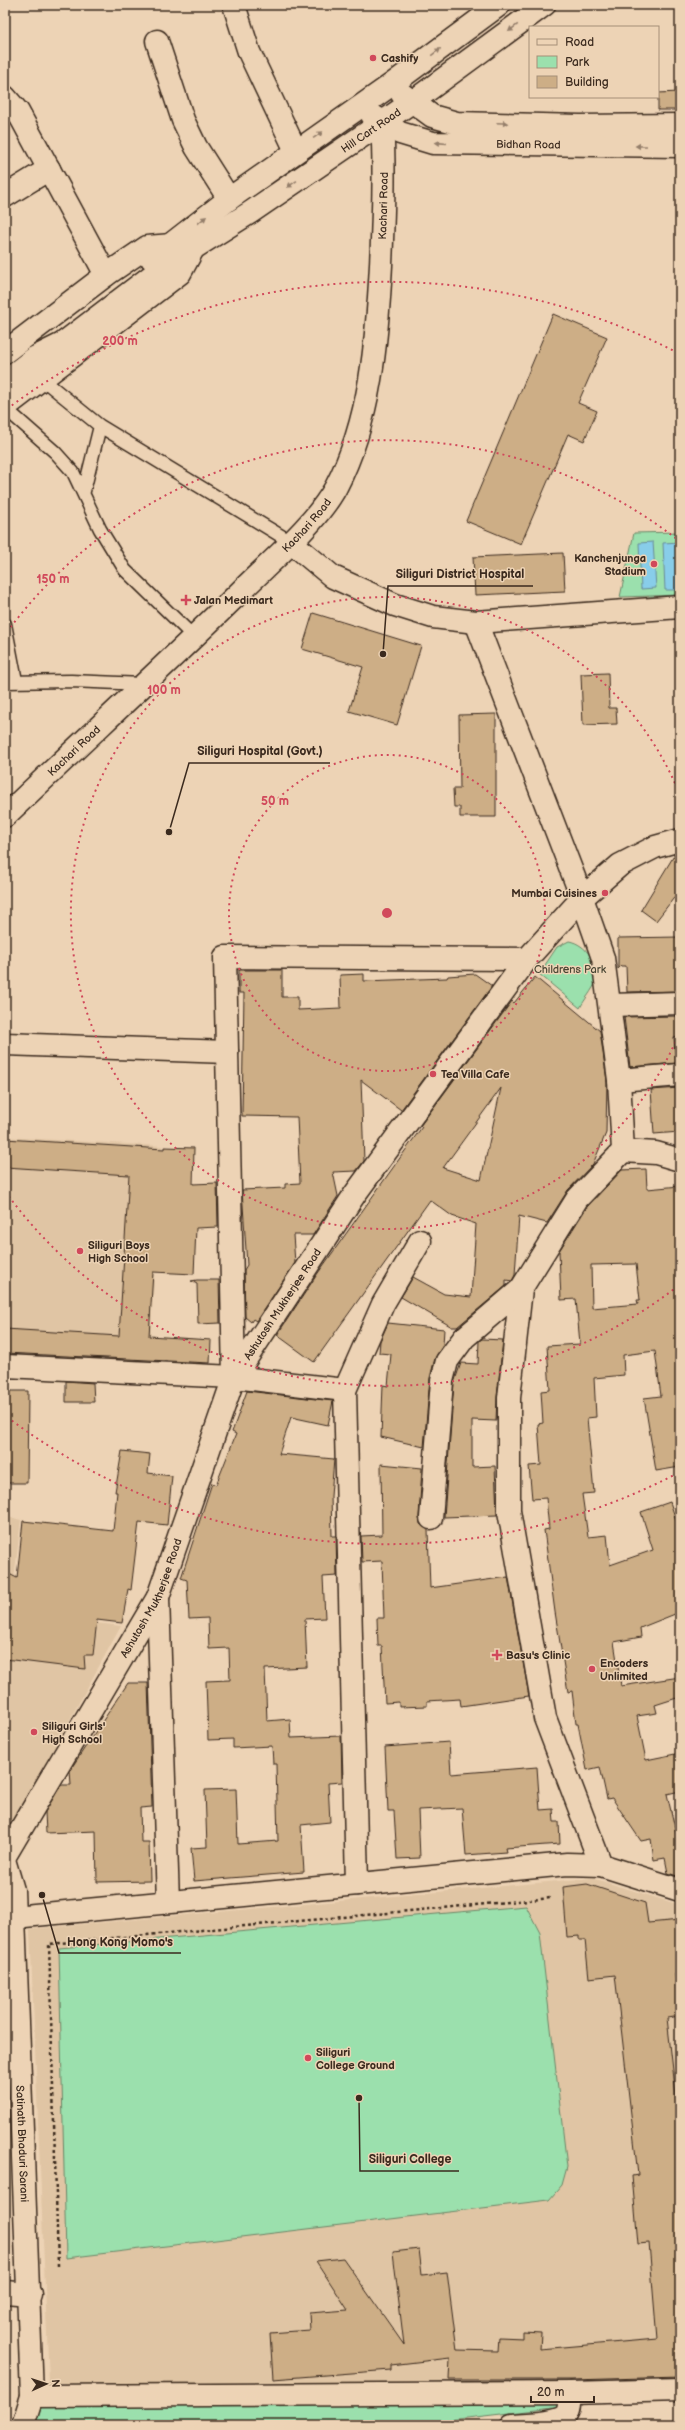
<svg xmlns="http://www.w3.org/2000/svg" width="685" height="2430" font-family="'Balsamiq Sans',sans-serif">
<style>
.built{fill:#e0c5a4}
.green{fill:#9be0ad;stroke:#6b8566}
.water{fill:#88cde9;stroke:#698c98}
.building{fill:#cdae86;stroke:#3b2a1e;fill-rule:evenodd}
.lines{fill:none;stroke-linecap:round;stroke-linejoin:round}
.service-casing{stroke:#3b2a1e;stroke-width:15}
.minor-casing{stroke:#3b2a1e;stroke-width:25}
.tertiary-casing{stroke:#3b2a1e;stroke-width:25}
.secondary-casing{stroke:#3b2a1e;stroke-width:25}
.path{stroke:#3b2a1e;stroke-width:2.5;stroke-dasharray:3 3;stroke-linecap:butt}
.service{stroke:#edd3b5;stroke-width:12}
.minor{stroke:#edd3b5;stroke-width:22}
.tertiary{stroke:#edd3b5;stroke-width:22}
.secondary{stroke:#edd3b5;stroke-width:22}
.oneway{fill:#947e6a}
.ring{fill:none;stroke:#d1495b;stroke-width:2;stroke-dasharray:2 4}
.poi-dot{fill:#d1495b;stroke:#edd3b5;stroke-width:1.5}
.labels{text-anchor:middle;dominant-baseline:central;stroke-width:3;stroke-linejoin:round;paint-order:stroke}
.poi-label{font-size:11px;font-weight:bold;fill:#3b2a1e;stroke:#edd3b5;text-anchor:start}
.street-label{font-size:11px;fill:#3b2a1e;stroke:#edd3b5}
.park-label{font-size:11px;fill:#494533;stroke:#edd3b5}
.centre{fill:#d1495b;stroke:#edd3b5;stroke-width:2}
.ring-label{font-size:12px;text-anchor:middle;font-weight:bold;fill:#d1495b;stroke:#edd3b5;stroke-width:3;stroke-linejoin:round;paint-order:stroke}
.leader{fill:none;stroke:#3b2a1e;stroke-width:1.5}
.callout-dot{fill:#3b2a1e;stroke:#edd3b5;stroke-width:1.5}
.callout-label{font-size:12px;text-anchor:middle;font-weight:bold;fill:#3b2a1e;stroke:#edd3b5;stroke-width:3;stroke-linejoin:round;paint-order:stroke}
</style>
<rect width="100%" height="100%" fill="#edd3b5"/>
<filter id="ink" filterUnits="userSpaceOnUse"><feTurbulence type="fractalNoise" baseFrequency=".025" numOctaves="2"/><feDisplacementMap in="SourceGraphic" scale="8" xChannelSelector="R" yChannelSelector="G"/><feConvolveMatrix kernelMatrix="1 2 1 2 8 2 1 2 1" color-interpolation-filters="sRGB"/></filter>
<g filter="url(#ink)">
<path class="built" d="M5 1137 162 1146 149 1365 5 1355Z
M5 1516 21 1520 10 1613 121 1626 5 1838Z
M592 1878 680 1905V2381L160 2390 49 2382 30 1929Z"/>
<path class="green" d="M680 532V595L620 597 634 533Z
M569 941C586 944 600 964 596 981 593 990 584 1000 580 1008L539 974 557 947Z
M526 1906 540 1933 567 2167 562 2185 549 2200 66 2258 59 1948Z
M562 2400V2407L406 2425H28L35 2405Z"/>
<path class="water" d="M653 542 656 588 641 589 639 543Z
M680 542V590H665L663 543Z"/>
<path class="building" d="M680 92V110H658V93Z
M553 314 607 337 578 403 597 411 584 441 568 434 521 544 466 521Z
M563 553 565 591 475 595 473 557Z
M313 613 421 646 397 725 349 711 363 667 302 649Z
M608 673 609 708H616L617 724 583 725 581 674Z
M496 714V817H460V807H454L453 789H460L459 715Z
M680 853V890L656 921 641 910 675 854Z
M680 937V991L627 992 626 966H621L618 969V938Z
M239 970H282V997H298V1010L341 1008 340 975 364 974V981L447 978 448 976 475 974 492 986 401 1110 361 1080 364 1161 356 1171 333 1172 338 1196 313 1235H293L295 1263 256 1321 253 1319 251 1322 245 1317 244 1270 247 1265 242 1190 285 1188V1184L300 1183 297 1117 242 1116 244 993H239Z
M535 977 600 1031 607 1081 606 1133 593 1164 568 1190 547 1223 519 1216 515 1275 512 1281 506 1280V1286L457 1327H452L401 1297 413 1277 444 1294 471 1297 476 1224 452 1216 430 1200 314 1362 277 1335 318 1273 422 1127 420 1126 512 1001 514 1003ZM501 1088 481 1180 443 1168Z
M680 1016V1036L674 1037 676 1063 630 1067 624 1017Z
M680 1088V1132L654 1134 651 1090Z
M5 1139 164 1149V1147L194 1148 193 1184 217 1183 218 1227 196 1228 194 1274 153 1272 149 1336 211 1340 210 1363 5 1353V1329L119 1336 129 1175 5 1167Z
M646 1169 647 1189 680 1186V1467L656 1471 644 1398 661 1396 655 1351 623 1355 624 1375 594 1378 596 1417 587 1418 594 1493 582 1494 588 1537 607 1535 610 1565 653 1550 641 1512 670 1502 680 1532V1612L640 1628 641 1637 614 1642 621 1686 680 1677V1697L655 1705 657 1713 637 1716 646 1760 680 1753V1791L667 1794 677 1837 680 1836V1877L668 1873 665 1858 654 1860 651 1839 641 1841 612 1798 607 1799 600 1767 587 1770 578 1724H576L572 1691 568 1692 555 1612 544 1530 549 1529 546 1498 532 1499 529 1466 541 1465 538 1424 543 1423 541 1391 550 1390 547 1346 580 1344 576 1299 561 1300 559 1251 587 1207 622 1170ZM636 1264 640 1300H637L638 1304 592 1308 591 1265Z
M197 1280H219L220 1323 198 1324 197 1284 191 1281Z
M388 1323 444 1329 443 1345 435 1358 430 1378 424 1447 381 1437 383 1385 388 1386 391 1354 379 1353 380 1341Z
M482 1339 503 1340 497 1397 496 1421 472 1420V1467L495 1466 497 1515 444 1517 454 1383 461 1363 478 1364 479 1341Z
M66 1381 93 1383 94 1402H66Z
M5 1391H28L27 1483H5Z
M247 1391 333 1401 328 1425 291 1417 279 1454 334 1459 331 1496 332 1536H336L337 1576 323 1577 325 1618 305 1619 307 1667 265 1669 267 1721 290 1719 291 1738 341 1736 342 1782 328 1783 330 1822 301 1825 304 1872 194 1881 191 1848 207 1847 205 1790 236 1789 238 1844 278 1841 276 1764H273L272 1746 233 1748V1739L208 1740 206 1681 230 1680 229 1648 209 1649 208 1618 189 1619 187 1580 181 1578 212 1483 216 1485 236 1434 232 1432Z
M122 1451 150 1454 148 1473 172 1476 167 1525 139 1522 131 1590 128 1589 122 1623 97 1620 93 1655H84L85 1669 5 1659V1572L17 1578 23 1521 113 1531 117 1492H115Z
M381 1464 422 1468 419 1517 420 1524 428 1530 430 1588 508 1577 529 1696 461 1706 460 1699 427 1701V1706L399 1707V1702L385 1703 382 1646H378L377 1618H384L382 1561 362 1562 361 1536 382 1535Z
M128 1683H148L152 1807 140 1808 141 1842H149L150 1881 97 1882 96 1831 46 1833 45 1812 61 1785H71L70 1770Z
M449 1742 451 1774 537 1767 540 1810 553 1809 554 1822H559L560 1844 505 1848 506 1852 466 1855 462 1808 418 1810 420 1858 397 1859 394 1811H388L385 1747Z
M587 1884 645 1903 648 1923 680 1920V1974H675L679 2016 667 2018 680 2131V2377L571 2380H449L450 2358 391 2365V2370L273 2379 270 2333 310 2330 309 2313 348 2310 316 2261 343 2258 404 2345 393 2252 419 2249 422 2275 447 2272 457 2350 498 2351 499 2337 523 2338V2332L541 2333 540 2349 657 2339 649 2243 638 2244 632 2176 638 2175 615 1975 589 1978 585 1940H579V1936L567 1937 563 1887Z"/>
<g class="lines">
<defs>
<path id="service" d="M42 379 100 426 291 542
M5 408 55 452 73 472 100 529 125 570 194 637
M84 491 100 426
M5 624 16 681
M5 682 71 681 143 684"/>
<g id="minor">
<path d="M234 5 249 52 296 151"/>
<path d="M157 41 183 120 196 147 229 199"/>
<path d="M5 97 18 112 106 275"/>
<path d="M5 196 49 169"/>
<path d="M5 352 106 275 147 247 172 245"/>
<path d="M476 622 582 898 603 958 619 1080 623 1151 577 1199 521 1289 509 1398V1511L545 1718 601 1865"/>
<path d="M611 1005 680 1003"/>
<path d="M5 1044 227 1052"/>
<path d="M619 1080 680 1075"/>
<path d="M623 1151 656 1153 680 1160"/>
<path d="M5 1366 234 1377 345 1390"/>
<path d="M234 1377 225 957 527 959"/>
<path d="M431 1518 442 1381 447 1361 464 1338 521 1289"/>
<path d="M158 1597 168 1902"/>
<path id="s1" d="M5 1856 158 1597 234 1377 355 1194 527 959 582 898 620 865 655 847 680 840"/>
<path id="s2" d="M5 1863 13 1890 32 2396 23 2425"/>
<path d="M357 1884 345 1390 383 1304 420 1241"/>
<path d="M14 1917 567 1864 601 1865 680 1890"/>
<path d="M5 2292 30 2294"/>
<path d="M32 2396 571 2393 680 2390"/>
<path d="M512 2425C524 2424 561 2424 567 2414 571 2409 570 2399 571 2393"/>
</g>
<g id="tertiary">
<path d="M5 407 180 273 193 249"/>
<path d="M291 542 333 577 395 605 433 617 476 622 680 607"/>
<path id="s3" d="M5 816C83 741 163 668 240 592 270 562 316 524 336 487 371 420 377 340 381 265 383 218 385 170 382 122"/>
</g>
<g id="secondary">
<path d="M402 94 432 116 457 123 580 126 680 125"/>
<path id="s4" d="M372 115 400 133 433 143 680 146"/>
<path d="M152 259 229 199 391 85 499 5"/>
<path id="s5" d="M5 381 36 357 62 344 162 268 251 212 412 102 544 5"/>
</g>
</defs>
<use href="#service" class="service-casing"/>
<use href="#minor" class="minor-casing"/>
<use href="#tertiary" class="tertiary-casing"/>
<use href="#secondary" class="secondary-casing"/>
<path class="path" d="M58 2266 49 1944 551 1898"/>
<use href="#service" class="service"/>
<use href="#minor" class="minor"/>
<use href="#tertiary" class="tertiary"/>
<use href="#secondary" class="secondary"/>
</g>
<defs><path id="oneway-solid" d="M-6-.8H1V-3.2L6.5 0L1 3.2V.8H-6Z"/></defs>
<g class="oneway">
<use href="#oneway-solid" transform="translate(513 28) rotate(143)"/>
<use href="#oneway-solid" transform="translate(436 52) rotate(-37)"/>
<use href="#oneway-solid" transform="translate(502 123) rotate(2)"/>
<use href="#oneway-solid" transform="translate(318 135) rotate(-35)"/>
<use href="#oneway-solid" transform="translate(441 143) rotate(-175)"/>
<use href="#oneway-solid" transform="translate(641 146) rotate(180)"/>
<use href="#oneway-solid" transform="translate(292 184) rotate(145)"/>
<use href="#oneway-solid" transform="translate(202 220) rotate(-39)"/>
</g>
</g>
<g class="ring">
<circle cx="387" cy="913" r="158"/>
<path d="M680 1031A316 316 0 1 1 680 795"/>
<path d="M678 1286A473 473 0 0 1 7 1194M7 632A473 473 0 0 1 678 540"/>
<path d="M678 1473A631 631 0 0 1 7 1417M7 409A631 631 0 0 1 678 353"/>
</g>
<g class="poi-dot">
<circle cx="373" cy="58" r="4"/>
<circle cx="654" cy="564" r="4"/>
<path d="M184 594h4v4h4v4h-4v4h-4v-4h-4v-4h4z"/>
<circle cx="605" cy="893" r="4"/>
<circle cx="433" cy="1074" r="4"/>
<circle cx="80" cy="1251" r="4"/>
<path d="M495 1649h4v4h4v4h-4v4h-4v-4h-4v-4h4z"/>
<circle cx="592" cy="1669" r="4"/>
<circle cx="34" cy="1732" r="4"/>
<circle cx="308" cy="2058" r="4"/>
</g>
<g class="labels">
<g class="poi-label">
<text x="381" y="58">Cashify</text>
<text x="646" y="558" text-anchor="end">Kanchenjunga<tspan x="646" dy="13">Stadium</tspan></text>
<text x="194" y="600">Jalan Medimart</text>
<text x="597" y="893" text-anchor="end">Mumbai Cuisines</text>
<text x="441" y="1074">Tea Villa Cafe</text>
<text x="88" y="1245">Siliguri Boys<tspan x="88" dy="13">High School</tspan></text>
<text x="506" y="1655">Basu's Clinic</text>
<text x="600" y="1663">Encoders<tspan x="600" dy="13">Unlimited</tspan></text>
<text x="42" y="1726">Siliguri Girls'<tspan x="42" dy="13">High School</tspan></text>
<text x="316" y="2052">Siliguri<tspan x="316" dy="13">College Ground</tspan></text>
</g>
<g class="street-label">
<text stroke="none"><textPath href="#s5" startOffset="444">Hill Cart Road</textPath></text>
<text stroke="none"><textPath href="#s4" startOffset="163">Bidhan Road</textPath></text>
<text stroke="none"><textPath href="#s3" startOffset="755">Kachari Road</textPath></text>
<text stroke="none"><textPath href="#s3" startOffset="419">Kachari Road</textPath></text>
<text stroke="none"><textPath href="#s3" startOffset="95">Kachari Road</textPath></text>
<text stroke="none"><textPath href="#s1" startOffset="621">Ashutosh Mukherjee Road</textPath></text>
<text stroke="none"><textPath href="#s1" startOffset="297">Ashutosh Mukherjee Road</textPath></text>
<text stroke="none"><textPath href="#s2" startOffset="282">Satinath Bhaduri Sarani</textPath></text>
</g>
<g class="park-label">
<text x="570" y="969">Childrens Park</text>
</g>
</g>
<circle cx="387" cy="913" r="6" class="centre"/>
<g class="ring-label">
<text x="120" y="345">200 m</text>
<text x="53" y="583">150 m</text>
<text x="164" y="694">100 m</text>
<text x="275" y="805">50 m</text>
</g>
<path class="leader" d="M383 654L388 586H533M169 832L189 763H330M42 1895L59 1953H181M359 2098L360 2171H459"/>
<g class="callout-dot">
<circle cx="383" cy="654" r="4"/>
<circle cx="169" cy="832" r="4"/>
<circle cx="42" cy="1895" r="4"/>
<circle cx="359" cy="2098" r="4"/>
</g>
<g class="callout-label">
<text x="460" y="578">Siliguri District Hospital</text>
<text x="260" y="755">Siliguri Hospital (Govt.)</text>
<text x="120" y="1946">Hong Kong Momo's</text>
<text x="410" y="2163">Siliguri College</text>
</g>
<rect width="685" height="2430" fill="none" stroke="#edd3b5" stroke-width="20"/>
<rect x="10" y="10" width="665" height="2410" fill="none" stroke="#3b2a1e" stroke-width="1.5" filter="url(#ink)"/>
<rect x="529" y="26" width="130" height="72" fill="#edd3b5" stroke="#a68f79"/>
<rect x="537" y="39" width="20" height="6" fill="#edd3b5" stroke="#a68f79"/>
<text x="565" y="46" font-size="12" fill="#3b2a1e">Road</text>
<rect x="537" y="56" width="20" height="12" fill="#9be0ad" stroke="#a68f79"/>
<text x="565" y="66" font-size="12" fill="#3b2a1e">Park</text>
<rect x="537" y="76" width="20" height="12" fill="#cdae86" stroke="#a68f79"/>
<text x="565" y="86" font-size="12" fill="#3b2a1e">Building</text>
<g transform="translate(46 2384) rotate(87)" stroke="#edd3b5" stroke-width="3" paint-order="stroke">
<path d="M0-3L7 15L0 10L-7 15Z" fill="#3b2a1e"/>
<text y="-6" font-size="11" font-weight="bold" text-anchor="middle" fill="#3b2a1e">N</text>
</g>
<path d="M531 2396v6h63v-6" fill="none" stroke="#3b2a1e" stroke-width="2"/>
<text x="537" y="2396" font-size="12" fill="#3b2a1e" stroke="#edd3b5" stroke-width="3" paint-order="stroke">20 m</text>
</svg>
